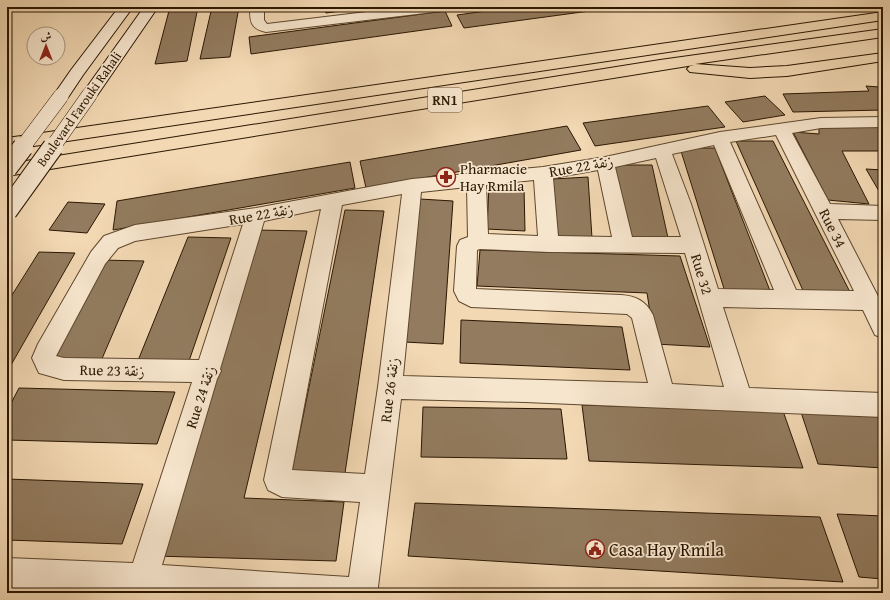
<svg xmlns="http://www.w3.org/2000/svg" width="890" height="600" font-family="'Gentium Book Plus',Amiri,serif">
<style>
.building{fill:#927b5e;stroke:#2b1702}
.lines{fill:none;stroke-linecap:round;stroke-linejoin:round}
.street-casing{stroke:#5d472e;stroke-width:2}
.secondary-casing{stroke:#2b1702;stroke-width:2}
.highway-casing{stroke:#2b1702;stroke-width:2}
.street{fill:#f7e6ce;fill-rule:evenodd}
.secondary{fill:#f7e6ce;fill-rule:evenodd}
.highway{fill:#f2d8b3;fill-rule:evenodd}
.secondary-bridge-far1-casing{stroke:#2b1702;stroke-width:16;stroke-linecap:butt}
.secondary-bridge-casing{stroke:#2b1702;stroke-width:22;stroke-linecap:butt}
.secondary-bridge-far1{stroke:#f7e6ce;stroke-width:15}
.secondary-bridge{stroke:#f7e6ce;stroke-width:20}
.labels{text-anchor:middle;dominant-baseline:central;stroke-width:3.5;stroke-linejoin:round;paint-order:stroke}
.far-street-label{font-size:13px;fill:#2b1702;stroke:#f7e6ce}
.shield{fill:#f7e6ce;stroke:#68553f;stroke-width:1}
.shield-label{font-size:14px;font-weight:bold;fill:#2b1702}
.street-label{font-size:15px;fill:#2b1702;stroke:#f7e6ce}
.poi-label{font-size:15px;fill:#2b1702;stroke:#f7e6ce;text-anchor:start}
.near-poi-label{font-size:18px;fill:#2b1702;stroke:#f7e6ce;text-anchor:start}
</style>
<rect width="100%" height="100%" fill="#f2d8b3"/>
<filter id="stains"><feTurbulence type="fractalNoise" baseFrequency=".005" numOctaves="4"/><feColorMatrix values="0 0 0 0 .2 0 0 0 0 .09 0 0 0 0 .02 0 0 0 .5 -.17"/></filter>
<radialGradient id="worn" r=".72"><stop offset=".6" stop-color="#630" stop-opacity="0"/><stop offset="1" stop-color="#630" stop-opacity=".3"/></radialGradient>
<path class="building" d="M170 7H198L187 61 155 64Z
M212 7H239L230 57 200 59Z
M324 7H371L326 13Z
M515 7H619L464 28 457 15Z
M445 11 452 26 251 54 249 37Z
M866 86 879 87 883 92V110L793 112 783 94 869 91Z
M765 96 785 115 743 122 725 102Z
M708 106 725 127 595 146 583 123Z
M567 126 581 150 366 188 360 161Z
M819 126 883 127V151H842L869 204 828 200 793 132 819 134Z
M736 141H773L852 296 805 295Z
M680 148H715L772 296 726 295Z
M350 162 355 188 113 230 117 201Z
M614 165H652L668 238 631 237Z
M866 169 883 170V198Z
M588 177 592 238 558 236 553 179Z
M489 185 524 187 525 231 487 229Z
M420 199 453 201 443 344 404 342Z
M68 202 105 204 87 233 49 230Z
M345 210 384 211 345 473 292 471Z
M256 230 307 231 244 498 344 502 336 561 154 556Z
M188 237 231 238 188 364 137 363Z
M480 250 680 256 710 347 655 344 647 293 477 286Z
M39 252 75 253 7 372V303Z
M100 260 144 261 101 361 50 360Z
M461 320 622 327 630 370 460 363Z
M19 388 175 392 157 444 7 440V411Z
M582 405 783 411 803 468 589 461Z
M423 407 561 409 567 459 421 457Z
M801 412 883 416V468L818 464Z
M7 479 143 484 122 544 7 540Z
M415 503 820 517 843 582 408 556Z
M837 514 883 516V579L859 577Z"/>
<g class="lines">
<defs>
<path id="street" d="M250 7H264V20L267 24 408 7H449L447 10 442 11 266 32C250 28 250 22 250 7Z
M883 117V127L821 128 792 133 830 204 883 206V220L838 219 883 306V338L875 335 863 310 723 307 749 388 883 393V417L525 402 401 399 378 587 380 593H119L7 588V558L133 563 192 382 64 380 39 373 32 358 38 344 91 252 104 236 135 225 256 208 412 179 543 167 605 157 720 132 821 118ZM776 135 854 291 796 290 730 142ZM714 145 774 290 718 289 691 204 672 154ZM656 158 681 237H632L615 167ZM598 170 612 237 558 236 553 178ZM534 180 538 236 488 234 486 185ZM467 187 468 237 460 240 457 246 454 291 459 301 471 307 627 314 632 318 648 383 403 376 421 192ZM402 194 378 387 365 474 292 470 342 205ZM321 209 264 480 268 490 282 497 360 502 349 577 162 565 217 379 221 371 220 369 264 221ZM243 224 199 360 64 358 56 356 105 264 118 248 135 241ZM480 249 549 252 685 253 724 387 672 384 653 315C646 301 636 296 621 295L476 289 477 250Z"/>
<path id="secondary" d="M119 7H133L83 75 67 99 61 101 55 99 53 96 71 70Z
M144 7H158L96 97 90 99 84 97 82 94Z"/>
<path id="highway" d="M883 12V20L7 150V138Z
M883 29V37L695 64 750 68 787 66 883 53V61L787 76 750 78 690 72 687 69 690 66 694 65 7 176V164L660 60Z"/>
</defs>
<use href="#street" class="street-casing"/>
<use href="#secondary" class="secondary-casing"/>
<use href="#highway" class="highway-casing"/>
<use href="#street" class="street"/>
<use href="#secondary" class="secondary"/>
<use href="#highway" class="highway"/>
<defs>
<path id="secondary-bridge-far1" d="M22 148 61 96
M52 148 90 94"/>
<path id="secondary-bridge" d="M7 168 23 147
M7 211 53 147"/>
</defs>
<use href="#secondary-bridge-far1" class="secondary-bridge-far1-casing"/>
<use href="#secondary-bridge" class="secondary-bridge-casing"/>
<use href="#secondary-bridge-far1" class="secondary-bridge-far1"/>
<use href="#secondary-bridge" class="secondary-bridge"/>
</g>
<defs>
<symbol id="pharmacy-ring" viewBox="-11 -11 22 22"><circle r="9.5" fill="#f7e6ce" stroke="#8f2418" stroke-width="1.5"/><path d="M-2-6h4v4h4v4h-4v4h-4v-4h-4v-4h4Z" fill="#8f2418"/></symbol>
<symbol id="civic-ring" viewBox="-11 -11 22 22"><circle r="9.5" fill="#f7e6ce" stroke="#8f2418" stroke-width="1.5"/><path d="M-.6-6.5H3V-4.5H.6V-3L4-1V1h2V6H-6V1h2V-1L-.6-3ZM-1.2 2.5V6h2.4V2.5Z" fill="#8f2418"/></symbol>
</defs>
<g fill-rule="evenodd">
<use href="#pharmacy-ring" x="435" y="166" width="22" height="22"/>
<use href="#civic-ring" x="584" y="538" width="22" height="22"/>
</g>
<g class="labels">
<g class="far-street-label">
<text transform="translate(79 109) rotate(-55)">Boulevard Farouki Rahali</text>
</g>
<rect class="shield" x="428" y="88" width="34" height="24" rx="3"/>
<g class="shield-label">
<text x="445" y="100">RN1</text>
</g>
<g class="street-label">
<text transform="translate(581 166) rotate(-10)">Rue 22 زنقة</text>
<text transform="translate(261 214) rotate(-10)">Rue 22 زنقة</text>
<text transform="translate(833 228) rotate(63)">Rue 34</text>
<text transform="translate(702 274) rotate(73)">Rue 32</text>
<text transform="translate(112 370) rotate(1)">Rue 23 زنقة</text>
<text transform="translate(389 390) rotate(-83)">Rue 26 زنقة</text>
<text transform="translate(200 397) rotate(-72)">Rue 24 زنقة</text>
</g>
<g class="poi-label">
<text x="460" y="168">Pharmacie<tspan x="460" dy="17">Hay Rmila</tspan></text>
</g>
<g class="near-poi-label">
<text x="609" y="549">Casa Hay Rmila</text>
</g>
</g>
<rect width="890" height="600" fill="none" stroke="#f2d8b3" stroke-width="24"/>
<rect x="8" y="8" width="874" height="584" fill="none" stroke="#2b1702" stroke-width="2"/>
<rect x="12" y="12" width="866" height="576" fill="none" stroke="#2b1702"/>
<g transform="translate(46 46)"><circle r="19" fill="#f7e6ce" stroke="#a5937c"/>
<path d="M0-3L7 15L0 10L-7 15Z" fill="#8f2418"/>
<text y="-6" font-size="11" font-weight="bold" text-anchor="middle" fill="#2b1702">ش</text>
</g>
<rect width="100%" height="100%" filter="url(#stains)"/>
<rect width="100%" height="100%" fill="url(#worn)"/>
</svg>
